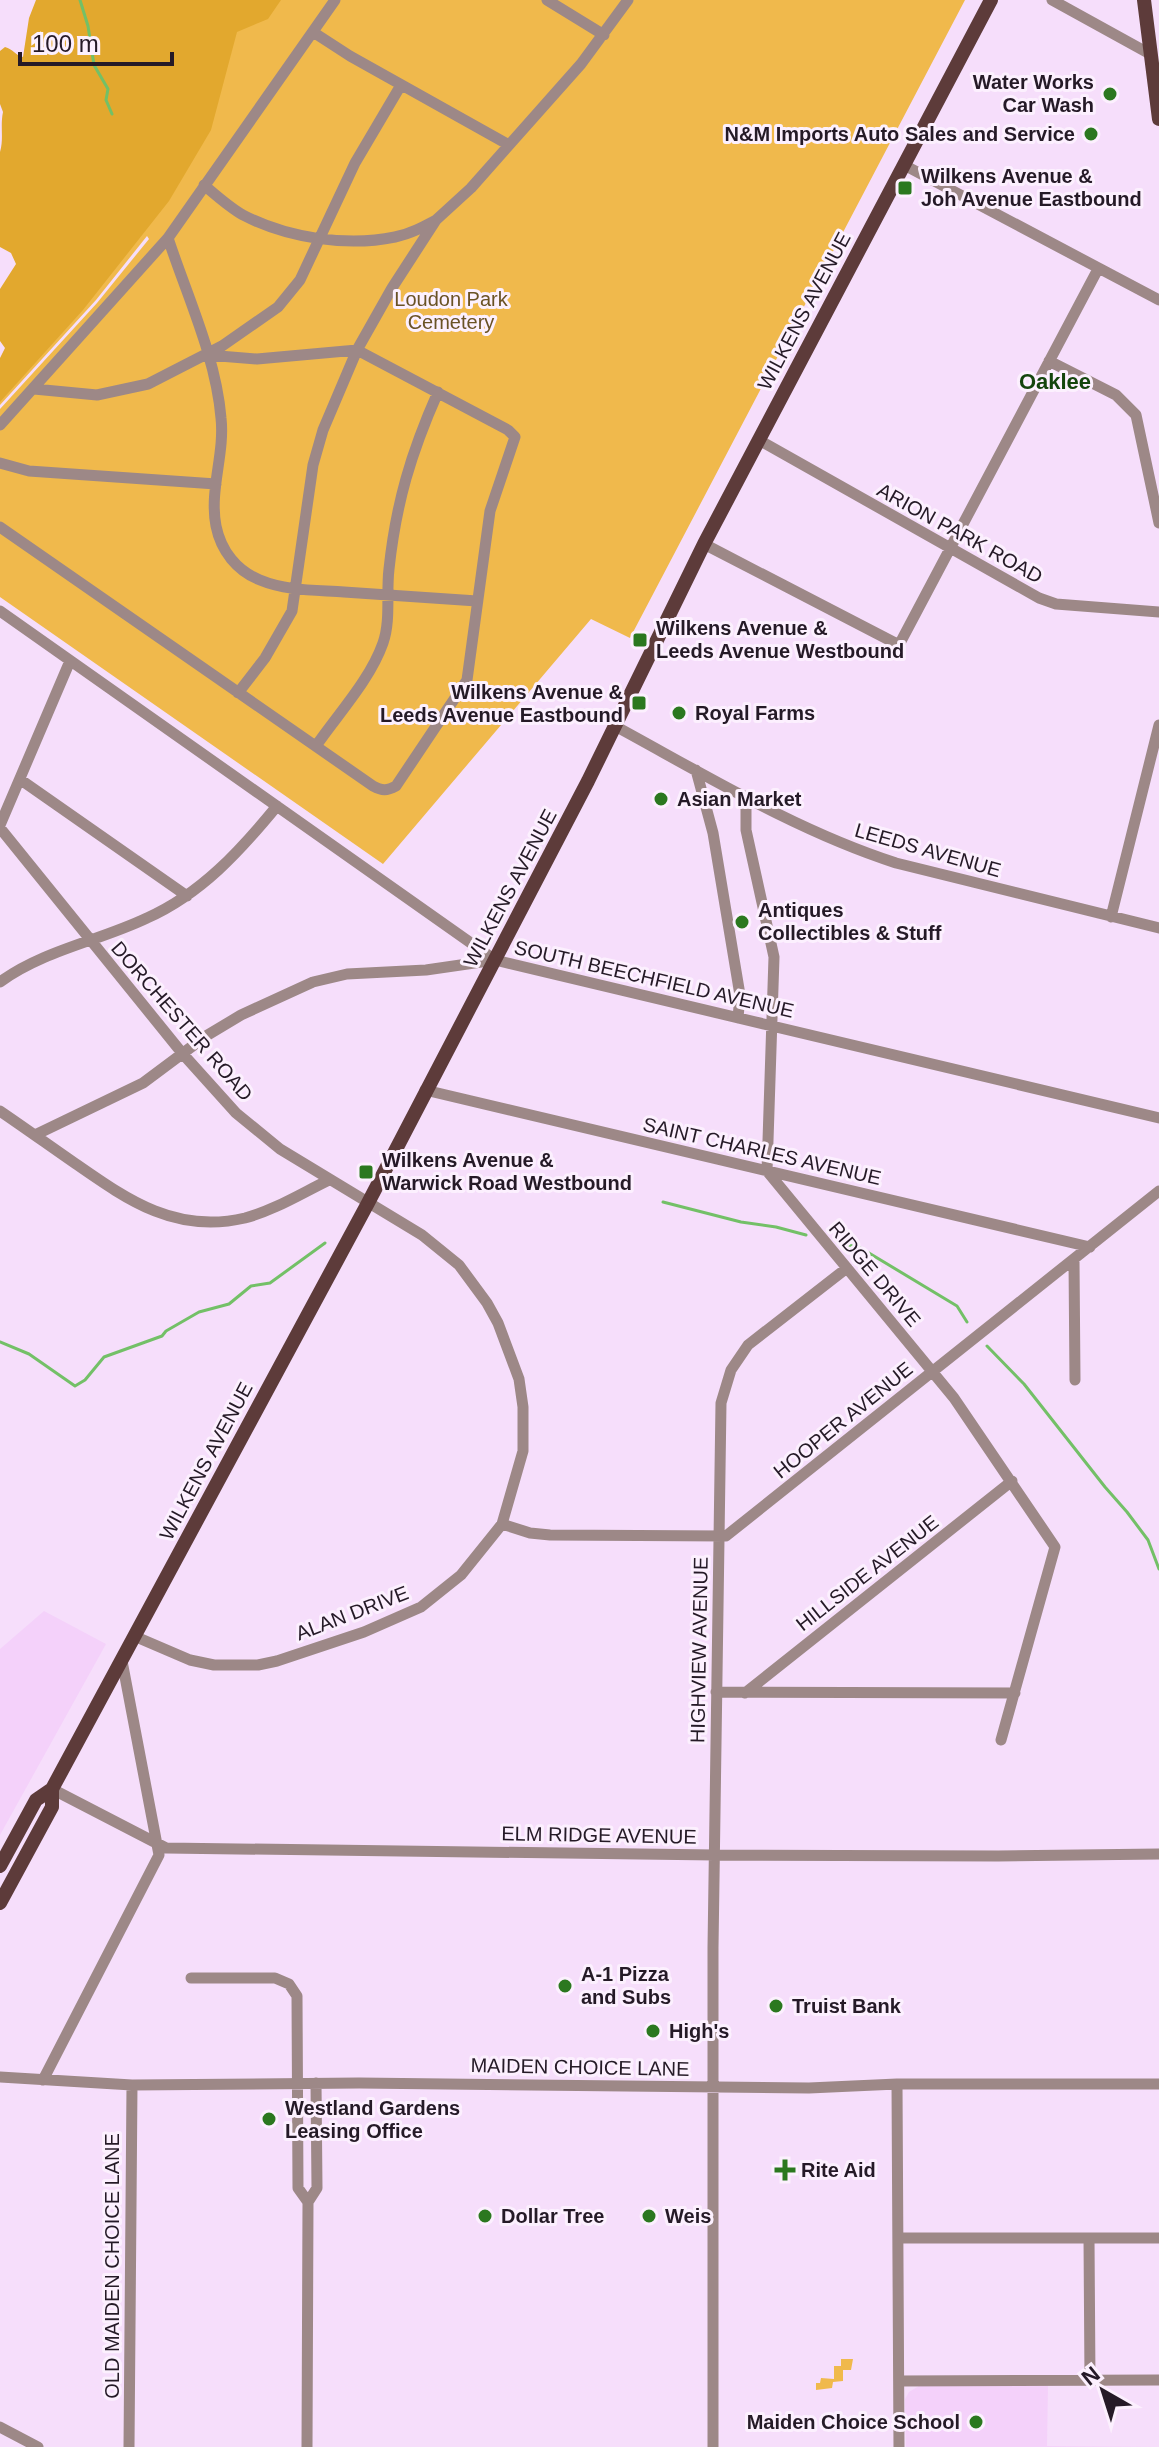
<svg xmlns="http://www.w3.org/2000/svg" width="1159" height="2447" font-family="Arial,sans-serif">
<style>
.built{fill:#f4d1fa}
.green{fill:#f0b94c}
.forest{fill:#e2a82e}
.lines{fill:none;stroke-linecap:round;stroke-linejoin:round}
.stream{stroke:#73c067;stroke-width:3}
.minor{stroke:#9d8887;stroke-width:11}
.major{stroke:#5d3b3a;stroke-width:14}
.poi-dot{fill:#2b781f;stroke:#fcf0fe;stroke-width:3}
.labels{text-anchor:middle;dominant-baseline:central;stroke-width:6;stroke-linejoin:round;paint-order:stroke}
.poi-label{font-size:20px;font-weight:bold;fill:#251a27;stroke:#fcf0fe;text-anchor:start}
.park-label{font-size:20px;fill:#6a5225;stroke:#fcf0fe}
.street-label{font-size:20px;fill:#251a27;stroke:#fcf0fe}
.neighbourhood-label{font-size:22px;font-weight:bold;fill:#14450d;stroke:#fcf0fe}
</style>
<rect width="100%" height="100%" fill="#f6defb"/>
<path class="built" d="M44 1611 106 1644 0 1835V1649Z
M919 2386H1048L1047 2446 1159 2447H906L905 2399 909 2392Z"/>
<path class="green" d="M68 0H965L630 638 591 619 383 864 0 597V409L97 303 149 239 147 236 96 300 0 405V379Z
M841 2359H853L851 2370H843V2381L833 2382 832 2388 816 2390V2383H820L821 2378 834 2379V2366H841Z"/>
<path class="forest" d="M36 0H281L268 19 237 32 211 130 169 201 83 310 0 402V358L5 348 0 341V289L16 264 11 253 0 247V152C4 139 0 126 3 112L0 104V51L5 47C13 49 15 55 23 57L29 18Z"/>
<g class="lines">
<path class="stream" d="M80 0 88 26 94 65 108 89 106 100 112 114
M663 1202 741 1222 776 1227 806 1235
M842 1244 859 1247 957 1306 967 1322
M0 1342 29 1354 75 1386 85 1380 104 1357 162 1336 166 1331 199 1312 229 1304 251 1286 270 1283 325 1243
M987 1346 1024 1384 1105 1487 1127 1512 1148 1540 1159 1569"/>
<path class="minor" d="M547 0 604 35
M1052 0 1150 54
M313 32 350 56 509 145
M904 165 1159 300
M204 185C217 196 229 207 243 215 287 238 347 247 395 237 410 234 423 227 436 220
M168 238C187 296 216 357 221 418 225 454 209 490 216 526 221 551 237 571 260 580 286 591 317 590 344 592 388 595 433 598 477 601
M207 355 257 359 357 350 323 430 313 465 292 611 265 658 238 693
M1049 361 1116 395 1136 415 1159 523
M34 389 97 395 148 384 222 346 278 307 300 280 355 163 401 85
M0 425 168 238 335 0
M759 440 1039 598 1056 604 1159 612
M0 463 29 471 216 484
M0 527 373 786C382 791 387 791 396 786L467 680 490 511 515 437 508 430 357 350 392 288 436 220 471 188 581 64 628 0
M704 544 899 645 1098 269
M0 611 495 960 1159 1118
M615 726C707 776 797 831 896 863L1159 928
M316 746C338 714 370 680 383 643 391 620 386 594 389 569 396 503 411 453 438 392
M696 770 713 833 740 995 738 1018
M21 780 187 896
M746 796V830L774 957 767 1171 954 1398 1055 1547 1001 1740
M0 825 70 661
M0 828 182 1053 236 1113 280 1149 422 1235 459 1265 487 1303 498 1323 519 1379 523 1407V1451L502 1524 461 1575 421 1607 364 1632 277 1661 258 1665H214L190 1660 134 1636
M1111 917 1159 725
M0 982C44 950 99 941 147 918 201 894 240 851 277 806
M425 1090 1090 1247
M0 1111C25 1128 50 1146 76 1164 129 1201 176 1234 245 1218 275 1210 302 1193 329 1180
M35 1135 143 1083 206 1036 241 1015 313 982 347 974 426 970 495 960
M1074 1260 1075 1380
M502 1524 530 1533 550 1535 726 1536 1159 1191
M716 1692 1015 1693
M745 1693 1012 1481
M52 1789 166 1848 715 1855 998 1856 1159 1854
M191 1978H275L289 1984 297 1996 298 2188 308 2202
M0 2077 132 2085 359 2083 809 2088 897 2084H1159
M43 2080 159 1855 122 1661
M897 2084 899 2447
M898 2238H1159
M1089 2238 1090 2380
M899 2381 1159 2380
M0 2427 38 2447
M129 2447 132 2085
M307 2447 308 2202 317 2188 316 2083
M713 2447V1948L721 1403 731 1370 748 1345 847 1268"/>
<path class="major" d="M1144 0 1159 119
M0 1866 36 1800 52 1789
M0 1903 52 1807V1789L368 1203 588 781 704 544 991 0"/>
</g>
<g class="poi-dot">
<circle cx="1110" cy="94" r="8"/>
<circle cx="1091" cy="134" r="8"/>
<rect x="897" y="180" width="16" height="16" rx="4"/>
<rect x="632" y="632" width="16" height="16" rx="4"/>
<rect x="631" y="695" width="16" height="16" rx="4"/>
<circle cx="679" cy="713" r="8"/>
<circle cx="661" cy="799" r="8"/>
<circle cx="742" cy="922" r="8"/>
<rect x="358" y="1164" width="16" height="16" rx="4"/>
<circle cx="565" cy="1986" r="8"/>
<circle cx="776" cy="2006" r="8"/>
<circle cx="653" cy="2031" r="8"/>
<circle cx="269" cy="2119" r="8"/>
<path d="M781 2158h8v8h8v8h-8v8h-8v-8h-8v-8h8z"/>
<circle cx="485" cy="2216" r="8"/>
<circle cx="649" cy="2216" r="8"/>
<circle cx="976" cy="2422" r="8"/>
</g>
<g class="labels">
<g class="poi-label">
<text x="1094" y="82" text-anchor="end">Water Works<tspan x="1094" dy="23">Car Wash</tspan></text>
<text x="1075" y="134" text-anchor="end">N&amp;M Imports Auto Sales and Service</text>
<text x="921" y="176">Wilkens Avenue &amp;<tspan x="921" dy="23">Joh Avenue Eastbound</tspan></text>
<text x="656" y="628">Wilkens Avenue &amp;<tspan x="656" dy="23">Leeds Avenue Westbound</tspan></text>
<text x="623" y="692" text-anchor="end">Wilkens Avenue &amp;<tspan x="623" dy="23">Leeds Avenue Eastbound</tspan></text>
<text x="695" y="713">Royal Farms</text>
<text x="677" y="799">Asian Market</text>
<text x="758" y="910">Antiques<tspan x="758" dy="23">Collectibles &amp; Stuff</tspan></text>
<text x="382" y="1160">Wilkens Avenue &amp;<tspan x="382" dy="23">Warwick Road Westbound</tspan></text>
<text x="581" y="1974">A-1 Pizza<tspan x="581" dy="23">and Subs</tspan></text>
<text x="792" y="2006">Truist Bank</text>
<text x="669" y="2031">High's</text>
<text x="285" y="2108">Westland Gardens<tspan x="285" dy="23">Leasing Office</tspan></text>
<text x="801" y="2170">Rite Aid</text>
<text x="501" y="2216">Dollar Tree</text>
<text x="665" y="2216">Weis</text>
<text x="960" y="2422" text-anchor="end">Maiden Choice School</text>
</g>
<g class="park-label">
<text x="451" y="299">Loudon Park<tspan x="451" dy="23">Cemetery</tspan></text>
</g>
<g class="street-label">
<text transform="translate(804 311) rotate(-62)">WILKENS AVENUE</text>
<text transform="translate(960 533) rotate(29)">ARION PARK ROAD</text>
<text transform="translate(928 850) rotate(16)">LEEDS AVENUE</text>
<text transform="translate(510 888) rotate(-62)">WILKENS AVENUE</text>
<text transform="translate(654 979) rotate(13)">SOUTH BEECHFIELD AVENUE</text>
<text transform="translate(182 1021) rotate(49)">DORCHESTER ROAD</text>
<text transform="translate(762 1151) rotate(13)">SAINT CHARLES AVENUE</text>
<text transform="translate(875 1274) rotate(50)">RIDGE DRIVE</text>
<text transform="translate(843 1420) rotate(-39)">HOOPER AVENUE</text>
<text transform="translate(206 1461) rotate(-62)">WILKENS AVENUE</text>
<text transform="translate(867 1573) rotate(-38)">HILLSIDE AVENUE</text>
<text transform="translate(352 1613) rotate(-21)">ALAN DRIVE</text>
<text transform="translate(699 1650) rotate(-89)">HIGHVIEW AVENUE</text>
<text transform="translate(599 1835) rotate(1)">ELM RIDGE AVENUE</text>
<text transform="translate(580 2067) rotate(1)">MAIDEN CHOICE LANE</text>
<text transform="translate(112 2266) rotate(-90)">OLD MAIDEN CHOICE LANE</text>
</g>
<g class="neighbourhood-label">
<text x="1055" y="381">Oaklee</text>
</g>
</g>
<g transform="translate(1103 2391) rotate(321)" stroke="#fcf0fe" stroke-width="6" paint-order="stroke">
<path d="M0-6L14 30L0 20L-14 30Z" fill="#251a27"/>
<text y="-12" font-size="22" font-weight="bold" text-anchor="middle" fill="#251a27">N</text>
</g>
<path d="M20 52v12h152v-12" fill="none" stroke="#251a27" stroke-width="4"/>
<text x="32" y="52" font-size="24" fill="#251a27" stroke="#fcf0fe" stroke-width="6" paint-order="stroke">100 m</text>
</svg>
